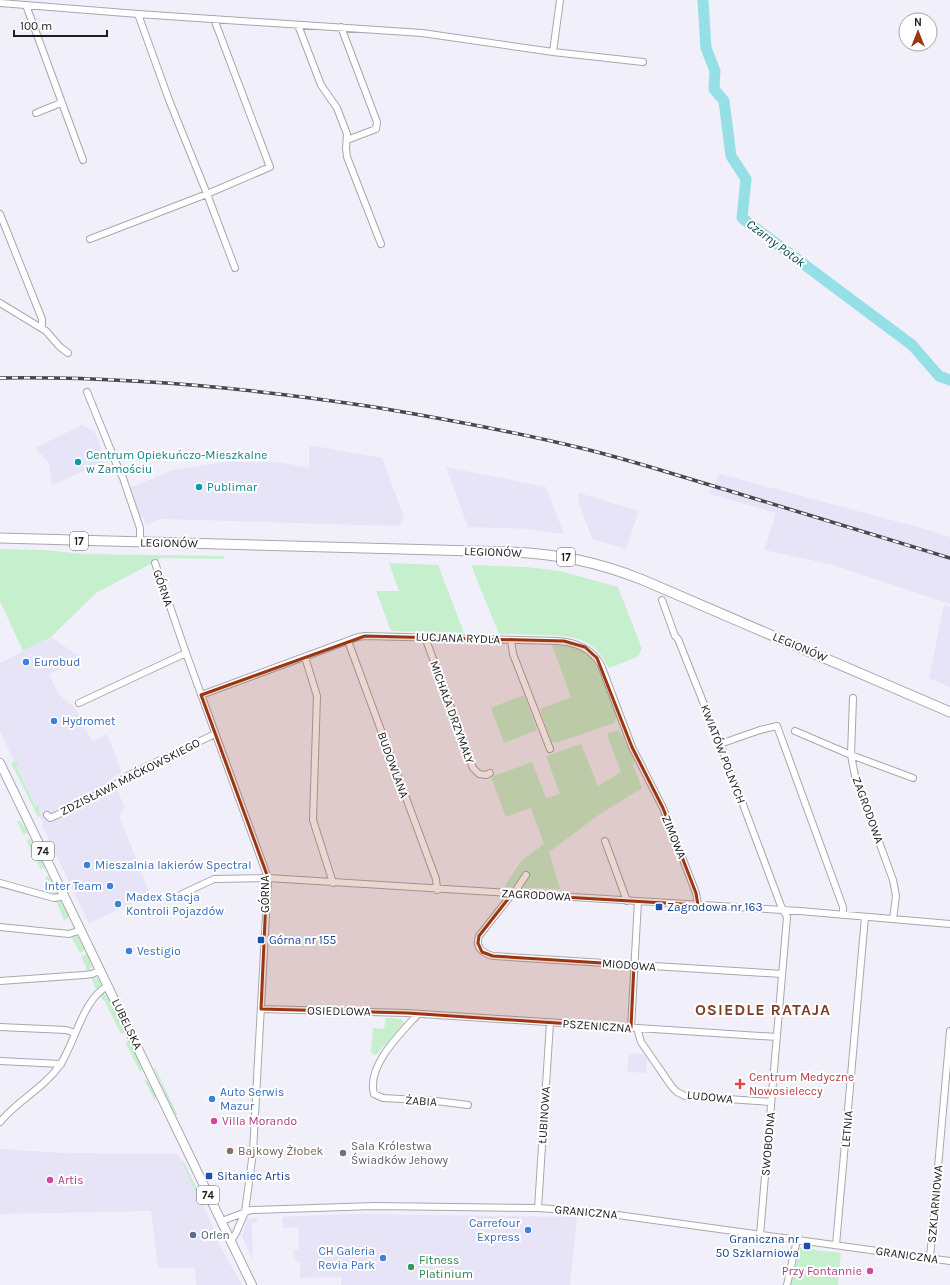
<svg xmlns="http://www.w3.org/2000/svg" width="950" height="1285" font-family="Karla,sans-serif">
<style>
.built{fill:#e6e4f6}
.green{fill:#c5efcd}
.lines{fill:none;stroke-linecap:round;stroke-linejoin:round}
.river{stroke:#95dfe7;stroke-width:11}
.minor-casing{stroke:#a8a7b1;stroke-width:8}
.major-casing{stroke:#a8a7b1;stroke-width:10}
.highway-casing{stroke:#a8a7b1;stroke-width:11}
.minor{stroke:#fff;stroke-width:6}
.major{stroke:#fff;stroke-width:8}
.highway{stroke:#fff;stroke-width:9}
.rail-casing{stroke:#48474c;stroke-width:3.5}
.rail{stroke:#fff;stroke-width:2;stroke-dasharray:6;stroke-linecap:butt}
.marked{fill:#9c3611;fill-opacity:0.2;stroke:#9c3611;stroke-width:3;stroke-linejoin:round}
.culture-dot{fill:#0f9aa8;stroke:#fff;stroke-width:1.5}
.shop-dot{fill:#3f7fe0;stroke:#fff;stroke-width:1.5}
.transit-dot{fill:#1a4fb4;stroke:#fff;stroke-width:1.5}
.health-dot{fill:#e0444e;stroke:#fff;stroke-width:1.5}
.hotel-dot{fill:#d1479c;stroke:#fff;stroke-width:1.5}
.education-dot{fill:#8d6e63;stroke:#fff;stroke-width:1.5}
.worship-dot{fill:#6b7280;stroke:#fff;stroke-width:1.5}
.service-dot{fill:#5c6f8a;stroke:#fff;stroke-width:1.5}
.leisure-dot{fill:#2e9e5b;stroke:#fff;stroke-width:1.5}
.labels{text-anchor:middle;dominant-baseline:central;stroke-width:4;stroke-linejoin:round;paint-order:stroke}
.shield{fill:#fff;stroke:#626164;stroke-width:1}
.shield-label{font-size:11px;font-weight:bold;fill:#1e1d21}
.culture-label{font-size:12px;fill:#0d838f;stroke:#fff;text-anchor:start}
.street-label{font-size:12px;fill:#1e1d21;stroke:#fff}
.shop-label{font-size:12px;fill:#366cbe;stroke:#fff;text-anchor:start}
.transit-label{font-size:12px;fill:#164399;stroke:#fff;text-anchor:start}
.health-label{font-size:12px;fill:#be3a42;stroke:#fff;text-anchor:start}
.hotel-label{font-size:12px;fill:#b23c85;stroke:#fff;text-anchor:start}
.worship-label{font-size:12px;fill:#5b616d;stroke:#fff;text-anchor:start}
.education-label{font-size:12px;fill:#785e54;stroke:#fff;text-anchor:start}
.service-label{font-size:12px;fill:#4e5e75;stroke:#fff;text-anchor:start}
.leisure-label{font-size:12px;fill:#27864d;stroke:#fff;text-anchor:start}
.water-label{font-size:13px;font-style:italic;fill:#00474e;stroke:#fff}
.district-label{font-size:16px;font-weight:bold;letter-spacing:1px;fill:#803d27;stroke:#fff}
</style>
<rect width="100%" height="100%" fill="#f1f0fa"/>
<path class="built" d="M82 425 94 431 107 461 52 485 49 463 35 448Z
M309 445 382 458 404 517 399 526 161 519 146 525 143 517 138 515 129 488 173 470 224 462H279L309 468Z
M446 467 546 487 564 534 527 529 468 527Z
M720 474 921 528 950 537V604L833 565 764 550 776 513 709 494Z
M579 493 639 511 626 549 592 539 578 500Z
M944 605 950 607V687L929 678Z
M51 637 83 659 49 674 59 695 76 709 92 742 107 734 122 772 112 778 125 808 119 815 150 894 89 924 42 825 43 823 39 816V805L35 806 16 766 20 764 14 761 0 731V663Z
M629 1053 643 1054 647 1059 646 1073 627 1072Z
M0 1149 63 1153 178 1154 218 1237 219 1244 242 1285H196L195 1268H158L151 1211 0 1214Z
M354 1214 577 1217 570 1285H341V1277L300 1278V1261H295L294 1250H299L298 1227 283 1228 282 1217 257 1218V1222L252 1223 253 1259 263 1281 274 1282 276 1285H275L273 1282H263L242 1236 247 1219 252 1218Z"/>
<path class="green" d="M0 549 44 550 84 554 223 556 225 559 162 558 96 593 51 637 23 651 0 601Z
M389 563 438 565 464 633 391 631 376 591H399Z
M471 565 526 567 560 571 618 587 642 649 637 657 609 668C593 637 574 636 542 635 528 635 514 634 499 634Z
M552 645C562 646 574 645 583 651 602 662 609 696 617 716L614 723 556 743 551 741 540 709 571 697Z
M524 695 537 730 504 743 491 708Z
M618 730 621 733 634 761 633 766 642 788 600 814 549 852 560 889 504 887 521 861 544 844 531 808 506 817 491 777 532 762 546 798 560 794 546 756 581 744 598 786 621 772 607 734Z
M14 761 20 764 16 766 35 806 39 804V816L38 817 11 763Z
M19 820 29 833 23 834 17 821Z
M30 839 32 840 45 866 44 868 41 869 26 840Z
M48 876 49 877 58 895 54 897 45 878Z
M60 900 69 916 68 918 64 920 56 901Z
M75 935 78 937 85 950 80 953 71 936Z
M87 954 92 966 88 972 81 956Z
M91 978H97L100 981 101 985 97 991Z
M102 994H105L108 997 125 1032 121 1034 105 1002 100 996Z
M386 1018 402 1019 404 1023 376 1055 371 1053 373 1028 384 1029Z
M128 1041 130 1042 143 1068 140 1072 125 1042Z
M155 1067 178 1116 174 1113 154 1068Z
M144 1080 149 1081 156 1097 155 1101Z
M181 1160 184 1162 204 1204 203 1207Z
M800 1248 841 1253 838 1285H791Z"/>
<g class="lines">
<path class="river" d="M703 0 706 48 715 71 714 89 724 101 731 156 746 179 742 218 912 345 939 376 950 380"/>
<defs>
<path id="minor" d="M0 3 138 14 422 33 553 52 643 62
M26 5 83 160
M138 14 169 100 207 194 235 268
M298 25 321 85 337 108 347 134 346 148 347 157 381 244
M341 27 377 122 376 129 347 140
M553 52 560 0
M36 113 61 103
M0 214 42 319V328
M90 239 207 194 270 167 214 19
M0 303 46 331 60 347 68 353
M87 392 116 463 123 478 140 528V542
M155 563 186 653 268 878 253 1152 245 1212 236 1233 231 1241
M662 600 675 636 678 639 729 767 781 906 787 917 760 1235
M425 637 473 768 479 774 486 775 490 773
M511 640 513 654 550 749
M348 641 436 879 437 890
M305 657 317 696 313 820 333 883
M201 695 358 637 365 636 557 641C576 642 591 648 601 665L632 747 663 808 696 893 698 905
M853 698 851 755 855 776 893 880 896 896 893 919
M79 703 186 653
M795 731 851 755 913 778
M720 744 760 730 777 726 843 907V915
M47 815 50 818 57 815 112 787 129 775 215 734
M605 841 627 901
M526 875 516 890 512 894 479 936C475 947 482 953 493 956L782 974
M0 883 54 898 65 896
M182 894 214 879 268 878 800 911 950 924
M0 927 69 934 81 930
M0 981 84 975 92 974 101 970
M261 1009 407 1013 777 1037
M418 1014C401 1033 366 1066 374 1094L383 1098 436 1101 468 1105
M0 1027 66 1030 75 1033
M631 1028 638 901
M637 1028 641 1042 672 1087 677 1092 685 1096 771 1102
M0 1061 61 1064
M0 1122C17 1101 44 1088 60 1065 75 1043 83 998 108 986
M538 1208 550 1023
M222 1221 251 1210 374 1206 538 1208 596 1212 950 1261
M836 1245 865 917
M930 1258 950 1031
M787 1285 797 1240"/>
<path id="major" d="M0 763 252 1285"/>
<path id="highway" d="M0 538 511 552C559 554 598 562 643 580L950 712"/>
</defs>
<use href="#minor" class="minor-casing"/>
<use href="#major" class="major-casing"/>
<use href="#highway" class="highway-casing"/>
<use href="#minor" class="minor"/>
<use href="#major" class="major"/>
<use href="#highway" class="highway"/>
<defs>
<path id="rail" d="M0 378C126 376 250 388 374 407 445 419 516 432 585 449 634 461 682 477 730 491 804 514 877 536 950 558"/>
</defs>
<use href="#rail" class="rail-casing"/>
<use href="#rail" class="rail"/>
</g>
<path class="marked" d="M365 636 564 641 585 647 597 658 632 747 663 808 696 893 698 905 512 894 479 936 478 943 482 952 493 956 634 965 631 1028 407 1013 261 1009 267 875 201 695Z"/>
<g class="culture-dot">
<circle cx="78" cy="462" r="4"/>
<circle cx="199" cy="487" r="4"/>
</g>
<g class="shop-dot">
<circle cx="26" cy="662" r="4"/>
<circle cx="54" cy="721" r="4"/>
<circle cx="87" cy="865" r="4"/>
<circle cx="110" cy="886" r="4"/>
<circle cx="118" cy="904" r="4"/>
<circle cx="129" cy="951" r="4"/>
<circle cx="212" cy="1099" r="4"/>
<circle cx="528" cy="1230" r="4"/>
<circle cx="383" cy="1258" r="4"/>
</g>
<g class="transit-dot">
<rect x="655" y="903" width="8" height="8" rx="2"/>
<rect x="257" y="936" width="8" height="8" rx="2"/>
<rect x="205" y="1172" width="8" height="8" rx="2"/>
<rect x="803" y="1242" width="8" height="8" rx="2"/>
</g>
<path class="health-dot" d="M738 1078h4v4h4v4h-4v4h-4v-4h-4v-4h4z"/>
<g class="hotel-dot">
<circle cx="214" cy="1121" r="4"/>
<circle cx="50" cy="1180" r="4"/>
<circle cx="870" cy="1271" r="4"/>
</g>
<circle class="education-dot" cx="230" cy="1151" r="4"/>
<circle class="worship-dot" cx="343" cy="1153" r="4"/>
<circle class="service-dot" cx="193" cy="1235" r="4"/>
<circle class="leisure-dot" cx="411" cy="1267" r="4"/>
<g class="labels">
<g class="shield">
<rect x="70" y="532" width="18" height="18" rx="3"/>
<rect x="557" y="548" width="18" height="18" rx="3"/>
<rect x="32" y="842" width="22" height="18" rx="3"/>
<rect x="197" y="1186" width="22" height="18" rx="3"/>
</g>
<g class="shield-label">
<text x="79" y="541">17</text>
<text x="566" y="557">17</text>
<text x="43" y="851">74</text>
<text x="208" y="1195">74</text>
</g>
<g class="culture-label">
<text x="86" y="455">Centrum Opiekuńczo-Mieszkalne<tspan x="86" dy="14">w Zamościu</tspan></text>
<text x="207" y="487">Publimar</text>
</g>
<g class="street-label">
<text transform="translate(169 543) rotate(1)">LEGIONÓW</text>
<text transform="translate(493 552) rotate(2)">LEGIONÓW</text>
<text transform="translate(163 588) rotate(71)">GÓRNA</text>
<text transform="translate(458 638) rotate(2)">LUCJANA RYDLA</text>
<text transform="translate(800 647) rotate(23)">LEGIONÓW</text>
<text transform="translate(452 712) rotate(70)">MICHAŁA DRZYMAŁY</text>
<text transform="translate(723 754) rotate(69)">KWIATÓW POLNYCH</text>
<text transform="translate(393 765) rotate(70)">BUDOWLANA</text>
<text transform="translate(130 777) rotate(-27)">ZDZISŁAWA MAĆKOWSKIEGO</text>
<text transform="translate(868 810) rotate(70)">ZAGRODOWA</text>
<text transform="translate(674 837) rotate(68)">ZIMOWA</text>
<text transform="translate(265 894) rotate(-90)">GÓRNA</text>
<text transform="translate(536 895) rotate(3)">ZAGRODOWA</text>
<text transform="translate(629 965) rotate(4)">MIODOWA</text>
<text transform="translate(339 1011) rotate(1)">OSIEDLOWA</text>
<text transform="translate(127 1024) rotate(64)">LUBELSKA</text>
<text transform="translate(597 1026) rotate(4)">PSZENICZNA</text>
<text transform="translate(710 1097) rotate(6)">LUDOWA</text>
<text transform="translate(421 1101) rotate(4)">ŻABIA</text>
<text transform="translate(544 1115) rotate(-86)">ŁUBINOWA</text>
<text transform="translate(847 1129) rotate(-85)">LETNIA</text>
<text transform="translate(768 1144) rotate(-85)">SWOBODNA</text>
<text transform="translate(935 1204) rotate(-85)">SZKLARNIOWA</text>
<text transform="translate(586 1212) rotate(5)">GRANICZNA</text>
<text transform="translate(907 1255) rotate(8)">GRANICZNA</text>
</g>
<g class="shop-label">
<text x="34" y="662">Eurobud</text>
<text x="62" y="721">Hydromet</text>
<text x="95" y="865">Mieszalnia lakierów Spectral</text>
<text x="102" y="886" text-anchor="end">Inter Team</text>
<text x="126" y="897">Madex Stacja<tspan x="126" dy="14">Kontroli Pojazdów</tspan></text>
<text x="137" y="951">Vestigio</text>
<text x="220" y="1092">Auto Serwis<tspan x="220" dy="14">Mazur</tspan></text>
<text x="520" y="1223" text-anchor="end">Carrefour<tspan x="520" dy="14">Express</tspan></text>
<text x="375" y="1251" text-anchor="end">CH Galeria<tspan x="375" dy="14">Revia Park</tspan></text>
</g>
<g class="transit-label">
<text x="667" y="907">Zagrodowa nr 163</text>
<text x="269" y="940">Górna nr 155</text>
<text x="217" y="1176">Sitaniec Artis</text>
<text x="799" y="1239" text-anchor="end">Graniczna nr<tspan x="799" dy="14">50 Szklarniowa</tspan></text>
</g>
<g class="health-label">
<text x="749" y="1077">Centrum Medyczne<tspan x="749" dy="14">Nowosieleccy</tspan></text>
</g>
<g class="hotel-label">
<text x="222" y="1121">Villa Morando</text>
<text x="58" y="1180">Artis</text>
<text x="862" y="1271" text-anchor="end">Przy Fontannie</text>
</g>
<g class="worship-label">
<text x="351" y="1146">Sala Królestwa<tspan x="351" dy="14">Świadków Jehowy</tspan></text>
</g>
<g class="education-label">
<text x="238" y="1151">Bajkowy Żłobek</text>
</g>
<g class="service-label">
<text x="201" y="1235">Orlen</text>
</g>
<g class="leisure-label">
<text x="419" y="1260">Fitness<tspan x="419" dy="14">Platinium</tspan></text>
</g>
<g class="water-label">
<text transform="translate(776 243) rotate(37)">Czarny Potok</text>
</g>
<g class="district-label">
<text x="763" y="1009">OSIEDLE RATAJA</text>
</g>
</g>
<g transform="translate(918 32)"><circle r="19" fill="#ffffff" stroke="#a5a5a6"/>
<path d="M0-3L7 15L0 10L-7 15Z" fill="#9c3611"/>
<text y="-6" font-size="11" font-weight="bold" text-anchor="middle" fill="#1e1d21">N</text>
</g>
<path d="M14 30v6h93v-6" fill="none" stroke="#1e1d21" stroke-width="2"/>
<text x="20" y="30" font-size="12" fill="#1e1d21" stroke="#ffffff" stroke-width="3" paint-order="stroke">100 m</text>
</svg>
